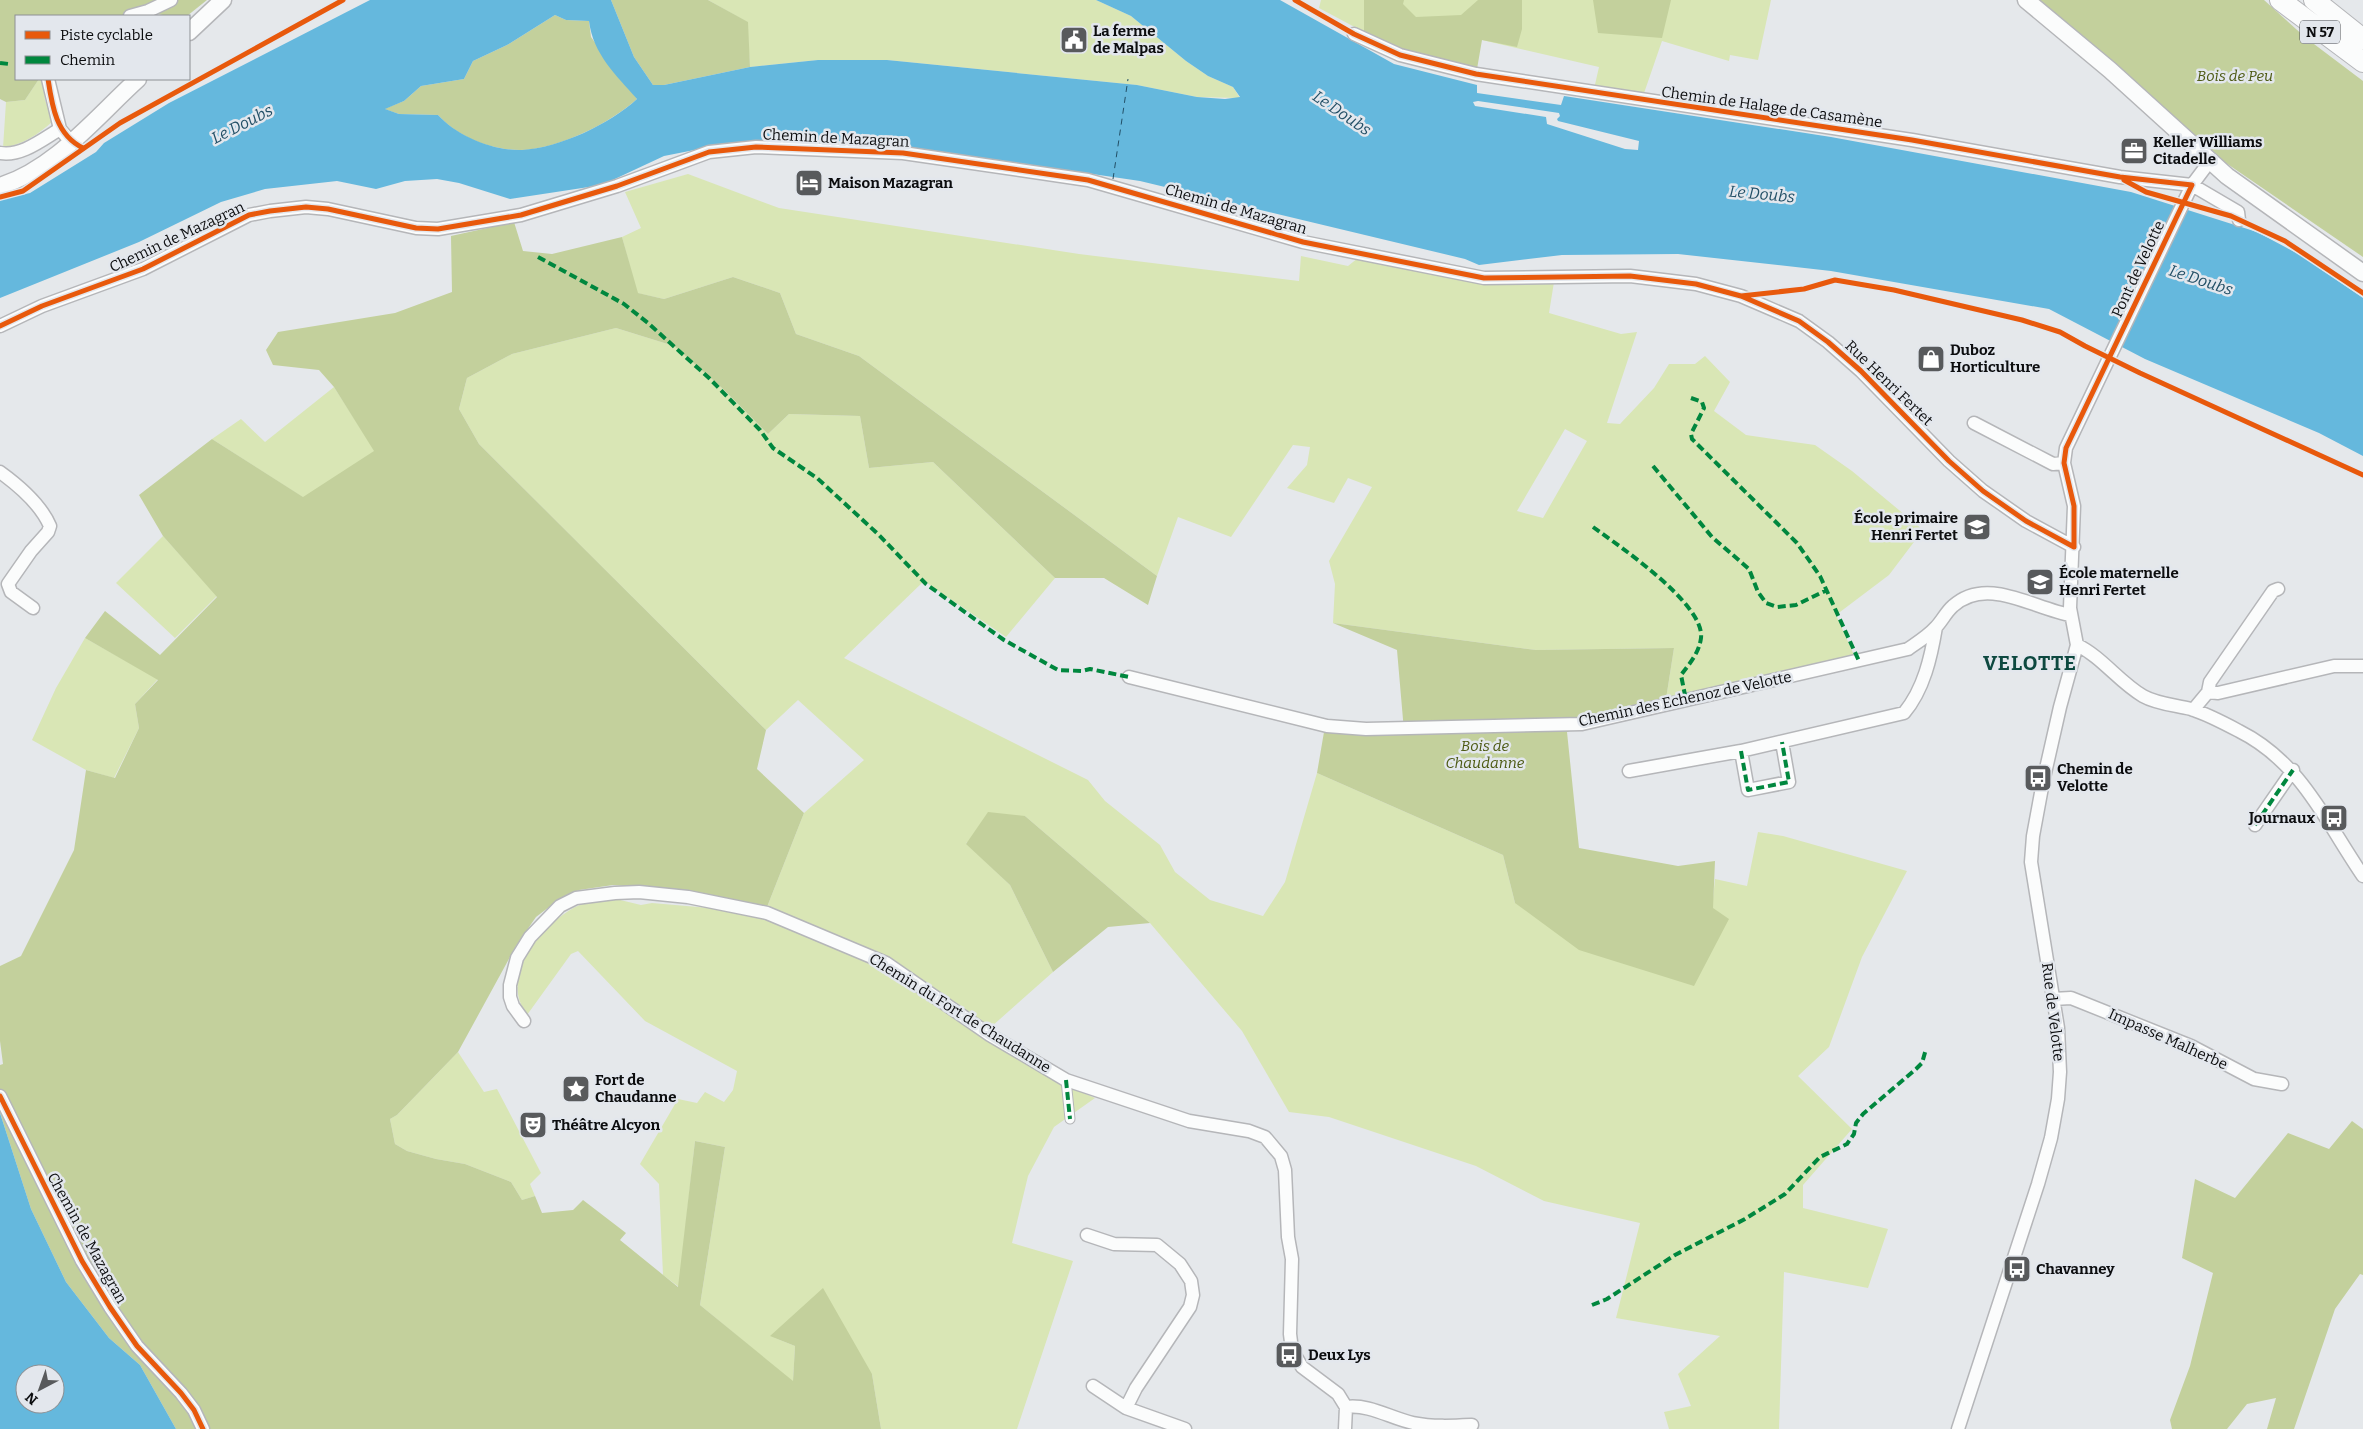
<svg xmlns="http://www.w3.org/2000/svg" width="2363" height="1429" font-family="Bitter,serif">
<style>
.green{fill:#d9e6b5;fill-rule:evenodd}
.forest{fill:#c3d09c}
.water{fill:#65b8dd;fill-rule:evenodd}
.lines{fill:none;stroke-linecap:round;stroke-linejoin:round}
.ferry{stroke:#224f66;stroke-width:1;stroke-dasharray:6 5;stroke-linecap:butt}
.pedestrian-casing{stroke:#b5b6b9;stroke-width:11}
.minor-casing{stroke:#b5b6b9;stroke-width:15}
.secondary-casing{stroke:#b5b6b9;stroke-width:19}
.trunk-casing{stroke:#b5b6b9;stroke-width:22}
.pedestrian{stroke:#fbfcfc;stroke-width:9}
.minor{stroke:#fbfcfc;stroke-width:12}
.secondary{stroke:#fbfcfc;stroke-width:16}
.trunk{stroke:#fbfcfc;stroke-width:20}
.quiet{stroke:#00873e;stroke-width:4;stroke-dasharray:8 4;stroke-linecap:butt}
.cycleway-casing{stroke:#e3e7ed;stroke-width:8}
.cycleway{stroke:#e8590c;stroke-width:5}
.labels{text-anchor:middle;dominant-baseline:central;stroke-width:5;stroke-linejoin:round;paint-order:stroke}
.shield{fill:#e3e7ed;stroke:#4c4e52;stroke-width:1}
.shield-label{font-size:14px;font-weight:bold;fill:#0c0d0f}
.poi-label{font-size:15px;font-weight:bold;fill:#0c0d0f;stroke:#e3e7ed;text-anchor:start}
.park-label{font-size:15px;font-style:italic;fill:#4d5a13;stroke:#e3e7ed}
.street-label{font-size:15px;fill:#0c0d0f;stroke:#e3e7ed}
.water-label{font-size:16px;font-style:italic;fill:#224f66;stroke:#e3e7ed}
.district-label{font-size:20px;font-weight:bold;letter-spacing:1px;fill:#0e4940;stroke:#e3e7ed}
</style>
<rect width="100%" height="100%" fill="#e5e8eb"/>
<path class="green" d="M708 0H1096L1131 16 1186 61 1208 76 1233 87 1240 98 1197 97 1137 85 887 60H818L750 67 747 22Z
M1321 0H1771L1758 60 1730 55 1729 61 1662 41 1643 96 1594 89 1599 67 1482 40 1364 32 1319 8Z
M39 79H42L45 100 53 121C38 135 23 144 3 148L6 102 25 100Z
M688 174 779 208 1079 254 1299 281 1301 256 1348 266 1358 258 1554 282 1549 313 1621 334 1637 332 1607 423 1620 424 1654 388 1669 364H1695L1705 356 1730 382 1714 411 1746 435 1815 445 1852 471 1923 530 1889 575 1836 615 1854 655 1666 699 1674 648 1536 650 1333 623 1335 584 1329 561 1372 487 1348 478 1334 503 1287 488 1307 465 1310 447 1293 445 1231 537 1178 517 1157 576 859 356 796 334 780 293 733 277 664 299 637 293 622 237 641 228 625 192ZM1565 429 1587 441 1543 518 1517 511Z
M616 328 674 346 722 388 768 434 789 414 860 416 869 468 933 462 1055 578 1006 637 924 581 844 658 1088 780 1105 801 1160 845 1175 872 1210 900 1263 916 1285 882 1317 773 1503 855 1515 903 1712 908 1715 879 1747 886 1758 832 1783 836 1907 871 1862 957 1829 1047 1798 1076 1852 1129 1803 1185V1208L1888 1229 1868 1288 1784 1272 1779 1429H1669L1664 1412 1691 1406 1678 1374 1720 1336 1616 1318 1640 1223 1544 1201 1476 1166 1329 1117 1289 1112 1242 1031 1150 923 1025 816 966 843 1010 885 1053 972 991 1027 884 956 767 907 804 813 864 760 798 700 766 730 479 444 459 409 467 378 512 354Z
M334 387 375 451 304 498 212 439 241 419 265 442Z
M163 536 217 596 175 638 116 583Z
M85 638 158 679 135 704 139 728 114 778 86 770 32 740 56 688Z
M616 899 641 905 652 903 767 913 886 963 1059 1082 1095 1098 1054 1127 1028 1176 1012 1243 1073 1261 1017 1429H881L872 1374 770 1336 795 1346 793 1382 700 1305 725 1147 695 1141 679 1287 663 1275 659 1184 640 1164 678 1099 697 1103 705 1092 724 1102 733 1090 737 1071 645 1021 578 951 571 954 527 1015C523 1008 519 1002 518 994 512 958 554 913 585 903 595 900 607 900 616 899Z
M458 1052 484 1092 497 1089 541 1173 530 1184 535 1196 522 1200 511 1182 465 1164 436 1159 407 1151 395 1144 390 1119 397 1115Z"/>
<path class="forest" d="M0 0H207L187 16H168L153 13 129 16H16V79H39L25 100 6 102 0 99Z
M611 0H708L748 22 750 67 664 85H653L634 57Z
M1364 0H1404L1403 4 1416 17 1461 15 1478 0H1522V29L1517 47 1482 40 1477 69 1408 52 1364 32Z
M1593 0H1671L1662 38 1598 33Z
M2032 0H2264L2306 38 2363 81V257L2207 150Z
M555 15 566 20 589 21 591 37 637 99C611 123 556 150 520 150 490 150 458 137 438 115L399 114 384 109 404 101 421 86 464 79 473 61 507 45Z
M514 222 523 251 552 254 622 237 638 293 664 299 733 277 780 293 796 334 859 356 1157 576 1148 605 1104 578H1055L933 462 869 468 860 416 789 414 768 434 722 388 674 346 616 328 512 354 467 378 459 409 479 444 766 730 757 769 804 813 767 907 690 891 613 885 579 890 557 901 536 917 516 946 458 1052 397 1115 390 1119 395 1144 407 1151 436 1159 465 1164 511 1182 522 1200 535 1196 542 1213 573 1210 583 1200 626 1233 620 1240 678 1287 695 1141 725 1147 700 1305 793 1381 795 1346 770 1336 823 1288 872 1374 881 1429H176L140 1365 109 1338 66 1282 31 1209 0 1113V1065L3 1064 0 1041V966L21 956 74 850 86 770 115 778 139 728 135 704 158 680 85 638 105 611 160 655 217 597 163 536 139 495 212 439 303 497 374 451 334 387 319 370 273 365 266 350 278 332 395 313 452 292 451 236Z
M1333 623 1536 650 1674 648 1666 699 1567 732 1579 848 1678 866 1715 861 1713 908 1729 919 1694 986 1579 950 1515 903 1503 855 1317 773 1324 732 1404 731 1397 650Z
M988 812 1025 816 1150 923 1108 927 1053 972 1010 885 966 844Z
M2352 1121 2363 1129V1275L2360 1274 2335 1309 2294 1429H2267L2276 1398 2247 1404 2227 1429H2172L2170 1420 2190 1366 2213 1273 2182 1258 2195 1179 2235 1198 2288 1133 2329 1149Z"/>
<path class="water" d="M370 0H611L634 57 653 85H664L750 67 818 60H887L1137 85 1197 97 1225 99 1240 97 1233 87 1208 76 1186 61 1131 16 1096 0H1280L1394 64 1477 85V93L1561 105 1564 96 1831 137 2131 192 2257 232 2300 255 2363 298V456L2319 433 2145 359 2049 309 1831 271 1678 254 1562 255 1479 265 1465 259 1140 181 915 148 735 142 664 156 602 185 510 199 459 183 437 179 405 181 376 189 337 181 265 189 221 202 139 242 0 298V200L30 193 96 152 104 143 169 103ZM555 15 566 20 589 21C593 54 616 75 637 99 610 124 559 148 522 150 493 151 457 136 438 115L399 114 385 109 404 101 421 86 464 79 473 61 507 45ZM1478 101 1559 113 1560 116 1557 119 1558 121 1639 141 1638 150 1625 149 1547 124 1546 117 1475 106 1473 102Z
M0 1113 31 1209 66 1282 109 1338 140 1365 176 1429H0ZM25 1374H55V1404H25Z"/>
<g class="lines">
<path class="ferry" d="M1113 179 1128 79"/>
<defs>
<path id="pedestrian" d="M1066 1080 1070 1119"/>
<path id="minor" d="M130 16 148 11 171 0
M1354 34 1400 55 1476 74 1912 140 2120 177 2192 185 2238 212 2239 220
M48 79 60 129 71 142
M0 153C21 157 43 139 60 129
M0 326 42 306 143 269 249 215 270 211 306 207 328 209 416 228 438 229 521 215 617 186 709 152 756 147 903 153 1088 180 1303 242 1484 278 1630 276 1696 284 1741 296 1799 321 1828 342 1861 371 1949 461 1983 491 2026 521 2074 547
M1974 423 2053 464 2064 463
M0 472C18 485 41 505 50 526L48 532 31 551 8 584 11 592 33 608
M2077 645C2102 657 2119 682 2143 696 2157 704 2175 705 2191 709 2207 714 2224 723 2239 731 2301 762 2326 822 2363 876
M1129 677 1327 726 1366 729 1582 724 1908 649C1918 642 1928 636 1936 627 1942 621 1946 612 1953 606 1987 575 2034 609 2071 615
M2208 692 2210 682 2273 591 2278 589
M2193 710 2208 692 2218 693 2334 666H2363
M1741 751 1748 790 1789 782 1782 742
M1629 771 1741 751 1904 713C1924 689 1931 657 1936 627
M2255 825 2293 770
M2053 999 2071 998 2191 1046 2254 1079 2282 1084
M524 1021 513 1006 510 997V985L517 958 530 937 560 906 576 898 615 893 639 892 688 897 767 913 886 963 990 1035 1066 1080 1189 1121 1249 1131 1265 1137 1281 1156 1285 1170 1288 1237 1292 1259 1290 1334 1292 1350 1302 1367 1338 1394 1346 1407 1345 1429
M0 1096 82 1261 110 1307 137 1346 181 1393 194 1410 203 1429
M1087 1235 1114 1244 1157 1245 1180 1264 1191 1281 1193 1295 1190 1307 1136 1388 1126 1408
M1093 1386 1126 1408 1185 1429
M1346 1407C1370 1404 1390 1418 1413 1423 1433 1427 1452 1426 1472 1425
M1958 1429 2038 1184 2051 1138 2058 1099 2060 1072 2058 1028 2031 862 2033 836 2043 782 2060 707 2077 645 2070 608 2074 506 2064 463 2066 448 2192 185 2210 161"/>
<path id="secondary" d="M2026 0 2110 70 2227 176 2363 273
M189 32 223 0
M0 186C55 169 96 117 138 79"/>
<path id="trunk" d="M2280 0 2363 62
M2314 0 2363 39"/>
</defs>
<use href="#pedestrian" class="pedestrian-casing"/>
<use href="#minor" class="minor-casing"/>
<use href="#secondary" class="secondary-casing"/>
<use href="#trunk" class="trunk-casing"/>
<use href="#pedestrian" class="pedestrian"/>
<use href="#minor" class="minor"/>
<use href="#secondary" class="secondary"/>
<use href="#trunk" class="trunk"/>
<path class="quiet" d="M0 63 9 64
M538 257 624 304 648 323 709 378 760 430 773 448 817 478 879 535 926 584 983 625 1004 640 1058 670 1082 671 1090 669 1129 677
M1691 398 1702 402 1704 408 1691 434 1692 439 1797 543 1820 576 1859 661
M1653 466 1712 537 1749 569 1758 592 1766 603 1777 607 1796 605 1827 590
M1593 527C1619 546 1705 604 1701 638 1699 653 1690 663 1681 675L1686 700
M1741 751 1748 790 1789 782 1782 742
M2255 825 2293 770
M1066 1080 1070 1119
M1592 1305 1607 1299 1675 1255 1745 1219 1785 1194 1820 1157 1847 1144 1854 1134 1856 1123 1863 1114 1916 1069 1922 1063 1926 1049"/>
<defs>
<path id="cycleway" d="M1295 0 1354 34 1400 55 1476 74 1912 140 2120 177 2192 185 2066 448 2064 463 2074 506V547
M48 79C52 106 56 135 83 148
M2124 180 2146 192 2231 216 2285 241 2363 293
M0 197 23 191 120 123 343 0
M1741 296 1804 289 1835 280 1894 290 2022 320 2060 332 2085 346 2140 373 2363 475
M0 326 42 306 143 269 249 215 270 211 306 207 328 209 416 228 438 229 521 215 617 186 709 152 756 147 903 153 1088 180 1303 242 1484 278 1630 276 1696 284 1741 296 1799 321 1828 342 1861 371 1949 461 1983 491 2026 521 2074 547
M0 1096 82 1261 110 1307 137 1346 181 1393 194 1410 203 1429"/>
</defs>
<use href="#cycleway" class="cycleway-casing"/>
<use href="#cycleway" class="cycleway"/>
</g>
<defs>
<symbol id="civic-square" viewBox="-11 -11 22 22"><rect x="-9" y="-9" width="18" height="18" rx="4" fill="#585a5c" stroke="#e3e7ed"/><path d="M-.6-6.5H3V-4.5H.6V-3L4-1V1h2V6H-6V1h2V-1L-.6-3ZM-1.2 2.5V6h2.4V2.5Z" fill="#fff"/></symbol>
<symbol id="office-square" viewBox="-11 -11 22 22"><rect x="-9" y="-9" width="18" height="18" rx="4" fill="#585a5c" stroke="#e3e7ed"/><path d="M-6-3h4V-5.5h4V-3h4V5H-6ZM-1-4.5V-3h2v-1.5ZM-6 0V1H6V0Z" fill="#fff"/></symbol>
<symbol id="hotel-square" viewBox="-11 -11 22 22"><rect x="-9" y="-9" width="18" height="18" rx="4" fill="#585a5c" stroke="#e3e7ed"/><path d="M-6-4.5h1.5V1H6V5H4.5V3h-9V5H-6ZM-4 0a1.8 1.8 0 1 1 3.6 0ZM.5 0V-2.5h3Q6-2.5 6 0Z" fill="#fff"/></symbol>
<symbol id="shop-square" viewBox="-11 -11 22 22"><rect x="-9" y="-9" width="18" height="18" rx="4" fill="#585a5c" stroke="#e3e7ed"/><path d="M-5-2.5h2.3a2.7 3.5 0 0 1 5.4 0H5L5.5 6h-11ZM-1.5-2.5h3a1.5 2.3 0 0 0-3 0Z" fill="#fff"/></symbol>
<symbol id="school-square" viewBox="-11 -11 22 22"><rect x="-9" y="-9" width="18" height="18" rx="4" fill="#585a5c" stroke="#e3e7ed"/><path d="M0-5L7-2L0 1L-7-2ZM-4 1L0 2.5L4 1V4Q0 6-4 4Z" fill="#fff"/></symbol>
<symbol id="bus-square" viewBox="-11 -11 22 22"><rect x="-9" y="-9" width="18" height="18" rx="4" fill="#585a5c" stroke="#e3e7ed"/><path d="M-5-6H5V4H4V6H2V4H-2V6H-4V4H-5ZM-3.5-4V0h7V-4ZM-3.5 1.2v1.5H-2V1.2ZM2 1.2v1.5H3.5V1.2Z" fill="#fff"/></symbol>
<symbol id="sight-square" viewBox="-11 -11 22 22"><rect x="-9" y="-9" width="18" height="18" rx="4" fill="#585a5c" stroke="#e3e7ed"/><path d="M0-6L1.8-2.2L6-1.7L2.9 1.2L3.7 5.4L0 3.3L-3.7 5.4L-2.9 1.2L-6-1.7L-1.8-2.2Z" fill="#fff"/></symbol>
<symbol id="theatre-square" viewBox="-11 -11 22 22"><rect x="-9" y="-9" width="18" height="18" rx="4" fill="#585a5c" stroke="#e3e7ed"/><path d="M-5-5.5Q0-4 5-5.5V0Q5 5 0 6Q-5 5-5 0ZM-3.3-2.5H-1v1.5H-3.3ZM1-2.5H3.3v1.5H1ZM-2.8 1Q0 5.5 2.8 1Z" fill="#fff"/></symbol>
</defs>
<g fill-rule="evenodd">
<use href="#civic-square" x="1058" y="24" width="32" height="32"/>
<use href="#office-square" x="2118" y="135" width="32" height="32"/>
<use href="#hotel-square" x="793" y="167" width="32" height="32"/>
<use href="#shop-square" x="1915" y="343" width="32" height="32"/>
<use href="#school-square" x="1961" y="511" width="32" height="32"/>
<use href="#school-square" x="2024" y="566" width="32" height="32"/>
<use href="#bus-square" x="2022" y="762" width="32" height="32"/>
<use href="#bus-square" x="2318" y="802" width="32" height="32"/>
<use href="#sight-square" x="560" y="1073" width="32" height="32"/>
<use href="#theatre-square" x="517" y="1109" width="32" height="32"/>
<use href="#bus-square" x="2001" y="1253" width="32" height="32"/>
<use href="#bus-square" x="1273" y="1339" width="32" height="32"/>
</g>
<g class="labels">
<rect class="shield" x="2300" y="20.5" width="40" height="23" rx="4"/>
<g class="shield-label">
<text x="2320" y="32">N 57</text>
</g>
<g class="poi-label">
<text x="1093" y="31">La ferme<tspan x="1093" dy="17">de Malpas</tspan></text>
<text x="2153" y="142">Keller Williams<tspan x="2153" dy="17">Citadelle</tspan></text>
<text x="828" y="183">Maison Mazagran</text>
<text x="1950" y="350">Duboz<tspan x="1950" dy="17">Horticulture</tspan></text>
<text x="1958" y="518" text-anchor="end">École primaire<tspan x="1958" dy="17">Henri Fertet</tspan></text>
<text x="2059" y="573">École maternelle<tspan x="2059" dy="17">Henri Fertet</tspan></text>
<text x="2057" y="769">Chemin de<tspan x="2057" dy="17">Velotte</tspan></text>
<text x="2315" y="818" text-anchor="end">Journaux</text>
<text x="595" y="1080">Fort de<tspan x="595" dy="17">Chaudanne</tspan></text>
<text x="552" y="1125">Théâtre Alcyon</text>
<text x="2036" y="1269">Chavanney</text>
<text x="1308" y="1355">Deux Lys</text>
</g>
<g class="park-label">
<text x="2235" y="76">Bois de Peu</text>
<text x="1485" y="746">Bois de<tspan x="1485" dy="17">Chaudanne</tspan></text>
</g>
<g class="street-label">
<text transform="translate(1772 107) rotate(8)">Chemin de Halage de Casamène</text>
<text transform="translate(836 138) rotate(3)">Chemin de Mazagran</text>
<text transform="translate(1236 209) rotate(16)">Chemin de Mazagran</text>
<text transform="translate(177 237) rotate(-25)">Chemin de Mazagran</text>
<text transform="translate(2138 269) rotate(-65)">Pont de Velotte</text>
<text transform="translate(1889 383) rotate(44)">Rue Henri Fertet</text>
<text transform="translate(1685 699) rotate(-12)">Chemin des Echenoz de Velotte</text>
<text transform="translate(2053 1012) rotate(83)">Rue de Velotte</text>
<text transform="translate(960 1013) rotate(32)">Chemin du Fort de Chaudanne</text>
<text transform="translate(2168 1039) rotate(24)">Impasse Malherbe</text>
<text transform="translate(87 1238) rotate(61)">Chemin de Mazagran</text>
</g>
<g class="water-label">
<text transform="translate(1342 113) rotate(34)">Le Doubs</text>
<text transform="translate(242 124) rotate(-27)">Le Doubs</text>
<text transform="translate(1762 194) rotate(5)">Le Doubs</text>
<text transform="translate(2201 280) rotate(18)">Le Doubs</text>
</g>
<g class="district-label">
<text x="2030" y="663">VELOTTE</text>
</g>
</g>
<rect x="15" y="15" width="175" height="65" fill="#e3e7ed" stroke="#8d9094"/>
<rect x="25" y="31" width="25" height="8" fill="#e8590c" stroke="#8d9094"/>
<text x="60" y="40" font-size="15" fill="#0c0d0f">Piste cyclable</text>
<rect x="25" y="56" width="25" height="8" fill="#00873e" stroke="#8d9094"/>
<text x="60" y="65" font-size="15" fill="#0c0d0f">Chemin</text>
<g transform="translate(40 1389) rotate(221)"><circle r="24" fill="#e3e7ed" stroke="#8d9094"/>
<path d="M0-4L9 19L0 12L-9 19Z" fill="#585a5c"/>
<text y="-8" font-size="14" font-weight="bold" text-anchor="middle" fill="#0c0d0f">N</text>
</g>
</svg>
